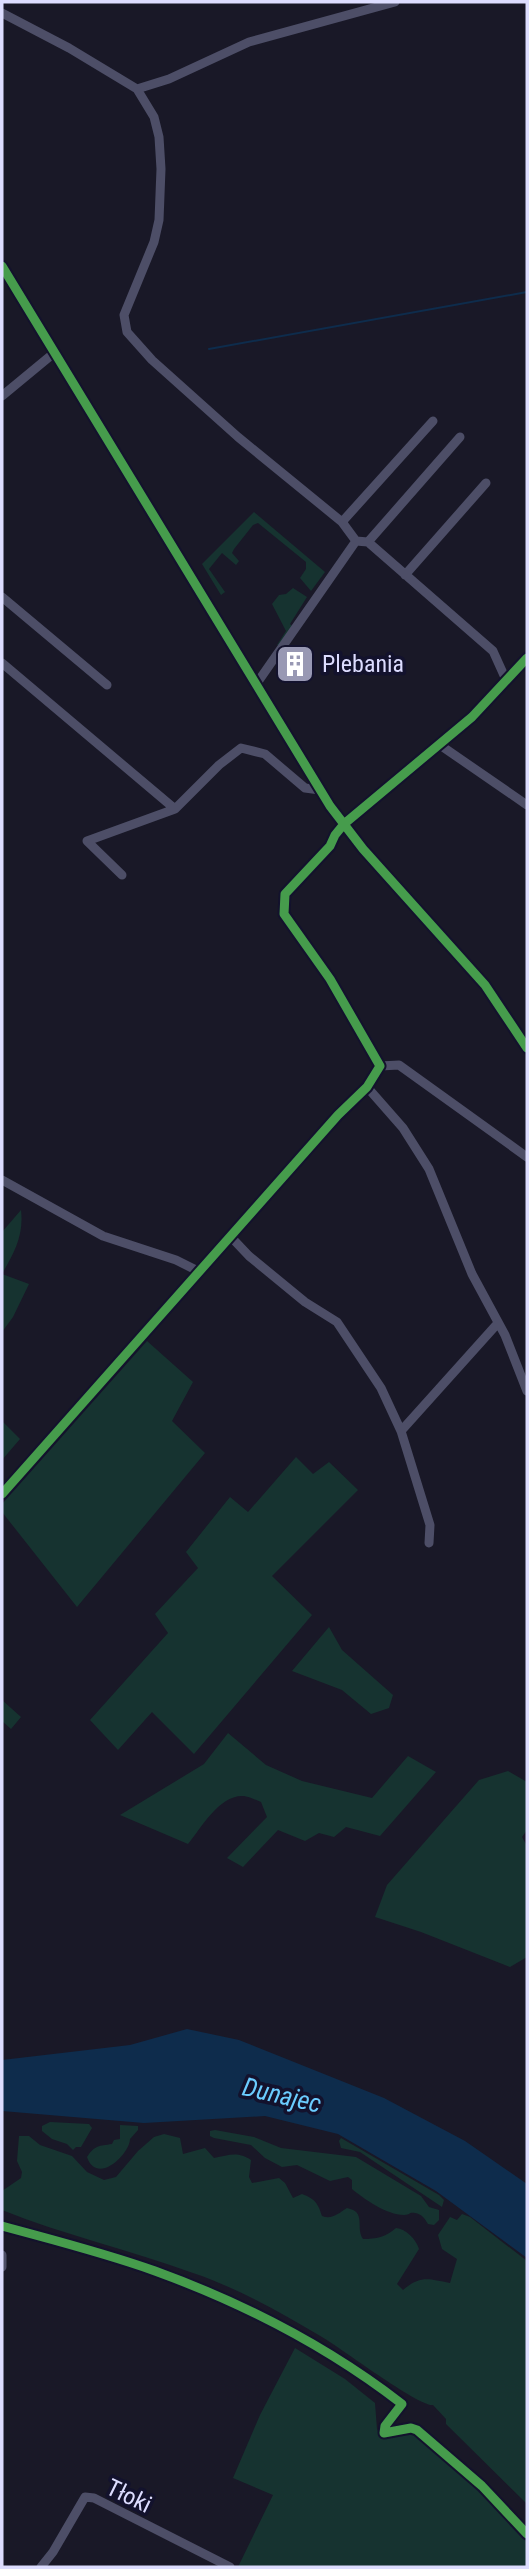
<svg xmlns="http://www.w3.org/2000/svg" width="529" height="2569" font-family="'Roboto Condensed',sans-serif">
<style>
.green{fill:#163330}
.water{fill:#0e2c4c}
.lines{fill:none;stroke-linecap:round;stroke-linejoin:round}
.stream{stroke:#0e2c4c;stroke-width:2}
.minor{stroke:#4d4e67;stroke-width:9}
.tertiary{stroke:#4d4e67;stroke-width:10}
.cycleway-casing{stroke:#13122d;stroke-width:13}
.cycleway{stroke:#469c4c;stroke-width:9}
.labels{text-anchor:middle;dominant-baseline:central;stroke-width:7;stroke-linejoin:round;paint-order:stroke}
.poi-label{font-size:24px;fill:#ddf;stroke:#13122d;text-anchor:start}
.street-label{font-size:24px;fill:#ddf;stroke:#13122d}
.water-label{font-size:26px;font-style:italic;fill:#6bccff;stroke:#13122d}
</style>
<rect width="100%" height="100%" fill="#191827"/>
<path class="green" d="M254 512 325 572 311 591 300 578 306 569V562L258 523 253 525 234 549 232 553 239 561 236 565 222 553 209 569 225 592 221 595 202 564Z
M293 588 307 597 290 624 293 627 280 646 277 645 286 631 272 604 279 595 286 594Z
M21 1210C24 1236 14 1253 2 1274L29 1284 13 1317 2 1332V1232Z
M147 1341 193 1382 172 1421 205 1453 77 1607 2 1512V1504Z
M2 1421 20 1439 2 1460Z
M296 1457 313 1474 329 1462 358 1490 272 1576 312 1615 194 1754 152 1712 118 1750 90 1720 168 1633 155 1614 198 1568 186 1552 230 1497 248 1512Z
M329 1627 342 1650 393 1695 389 1708 371 1714 342 1690 292 1671Z
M2 1700 21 1717 11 1729 2 1721Z
M228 1733 266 1765 302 1781 372 1798 408 1756 436 1772 380 1836 346 1827 334 1837 319 1833 305 1841 278 1830 243 1867 227 1858 267 1817 261 1802C256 1800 250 1797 244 1796 220 1794 201 1828 188 1844L120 1815 204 1764Z
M508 1771 527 1782V1830L522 1837 527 1846V1957L510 1967 421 1932 375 1917 387 1885 479 1780Z
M50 2122 89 2124 92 2128 81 2147H76L73 2150 67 2144 52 2139 42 2131V2126Z
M120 2125 138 2126V2130L130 2139C130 2154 97 2186 87 2157 95 2145 99 2146 112 2144L114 2140 120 2139Z
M215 2130 254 2137 281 2148 356 2157 421 2196 429 2207 439 2210V2220L434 2225 428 2224C425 2219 422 2214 415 2213 408 2212 411 2215 404 2215 387 2215 364 2199 352 2189V2180L348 2177 330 2181 297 2165 282 2167 265 2158 251 2145 214 2138 210 2136V2131Z
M164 2134 180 2138 183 2154 205 2148 214 2158C229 2155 238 2151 251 2160L249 2177 252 2183 279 2178 285 2183 293 2198 302 2194C315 2199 318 2203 322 2216 332 2220 339 2213 347 2208 367 2212 355 2227 363 2239 376 2239 386 2237 396 2228 406 2229 416 2239 419 2249L397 2284 403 2290C421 2275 428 2279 450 2283L457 2259 442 2249 438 2235 450 2217 457 2220 462 2214 470 2217 527 2261V2504L446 2424V2419L433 2405C419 2407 341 2348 322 2337 281 2313 238 2288 193 2273 130 2250 64 2235 2 2210V2191L21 2178 22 2172 17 2161 19 2136H29L40 2145 72 2156 87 2172 104 2180 116 2177 138 2151 154 2137Z
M341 2138 439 2195 444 2200 442 2207 360 2152 341 2148 339 2141Z
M295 2348 345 2379 375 2403 377 2429 379 2434C393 2439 405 2428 419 2434L470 2477 527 2537V2567H238L273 2495 233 2478 260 2415Z"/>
<path class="water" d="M187 2029 239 2040 384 2098 465 2141 527 2184V2258L436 2191 338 2134 265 2116 144 2123 2 2111V2060L130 2045Z"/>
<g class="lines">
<path class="stream" d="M209 349 527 292"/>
<path class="minor" d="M2 13 69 48 137 89 154 117 159 137 161 169 159 220 154 242 124 315 127 332 152 360 238 437 342 522 356 541 368 542 493 651 507 682
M137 89 169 79 249 42 395 2
M2 396 54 353
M342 522 433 421
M368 542 460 437
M405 575 486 483
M2 597 107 685
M2 663 175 809
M255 686 356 541
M440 745 527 805
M122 875 87 841 175 809 219 765 241 748 265 754 305 788 320 790
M380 1066 399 1065 527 1157
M367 1087 403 1128 429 1169 472 1274 505 1335 527 1391
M2 1180 103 1236 176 1260 200 1272
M231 1237 249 1256 305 1302 337 1322 381 1388 401 1431
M2 1494 338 1115 367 1087 380 1066 330 979 284 914 285 894 330 846 335 835 344 824 472 717 527 658
M429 1543 430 1525 401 1431 498 1323
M2 2255V2267
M41 2567 53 2552 85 2497 94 2498 230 2567"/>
<path class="tertiary" d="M2 266 330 806 363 849 485 985 527 1048"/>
<defs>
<path id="cycleway" d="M2 266 330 806 363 849 485 985 527 1048
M2 1494 338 1115 367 1087 380 1066 330 979 284 914 285 894 330 846 335 835 344 824 472 717 527 658
M2 2226C53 2240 105 2253 155 2271 243 2303 327 2346 402 2404L385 2426 384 2433 411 2428 417 2430 482 2486 527 2534"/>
</defs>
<use href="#cycleway" class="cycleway-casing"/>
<use href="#cycleway" class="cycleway"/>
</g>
<defs>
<symbol id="building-square" viewBox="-11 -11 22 22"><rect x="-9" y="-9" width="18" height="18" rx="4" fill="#9898b3" stroke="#13122d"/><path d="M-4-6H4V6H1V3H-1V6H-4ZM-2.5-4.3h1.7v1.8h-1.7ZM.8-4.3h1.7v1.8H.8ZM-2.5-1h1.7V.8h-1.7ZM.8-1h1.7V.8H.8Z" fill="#fff"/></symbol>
</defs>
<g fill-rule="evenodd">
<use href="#building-square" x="273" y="642" width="44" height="44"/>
</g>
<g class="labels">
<g class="poi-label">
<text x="322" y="664">Plebania</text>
</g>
<g class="street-label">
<text transform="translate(129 2496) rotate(26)">Tłoki</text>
</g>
<g class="water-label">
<text transform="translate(282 2095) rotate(13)">Dunajec</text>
</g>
</g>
<rect width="529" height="2569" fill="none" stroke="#ddddff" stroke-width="7"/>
</svg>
